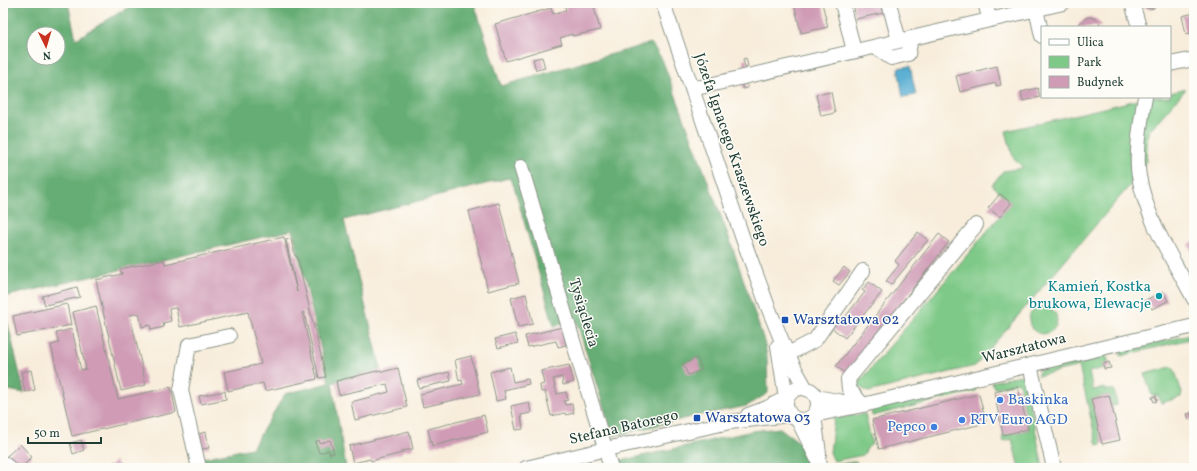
<svg xmlns="http://www.w3.org/2000/svg" width="1197" height="471" font-family="Vollkorn,serif">
<style>
.green{fill:#7ec987;stroke:#4e835e}
.forest{fill:#66ad74;stroke:#427554;fill-rule:evenodd}
.water{fill:#53acd1;stroke:#397482}
.building{fill:#cf9bb5}
.lines{fill:none;stroke-linecap:round;stroke-linejoin:round}
.minor-casing{stroke:#8c9588;stroke-width:16}
.minor{stroke:#fff;stroke-width:14}
.culture-dot{fill:#0f9aa8;stroke:#fdfcf7;stroke-width:1.5}
.transit-dot{fill:#1a4fb4;stroke:#fdfcf7;stroke-width:1.5}
.shop-dot{fill:#3f7fe0;stroke:#fdfcf7;stroke-width:1.5}
.labels{text-anchor:middle;dominant-baseline:central;stroke-width:3;stroke-linejoin:round;paint-order:stroke}
.street-label{font-size:15px;fill:#1f3d34;stroke:#fdfcf7}
.culture-label{font-size:15px;fill:#0d838f;stroke:#fdfcf7;text-anchor:end}
.transit-label{font-size:15px;fill:#164399;stroke:#fdfcf7;text-anchor:start}
.shop-label{font-size:15px;fill:#366cbe;stroke:#fdfcf7;text-anchor:start}
</style>
<rect width="100%" height="100%" fill="#fdfcf7"/>
<filter id="ink" filterUnits="userSpaceOnUse"><feTurbulence type="fractalNoise" baseFrequency=".025" numOctaves="2"/><feDisplacementMap in="SourceGraphic" scale="8" xChannelSelector="R" yChannelSelector="G"/><feConvolveMatrix kernelMatrix="1 2 1 2 8 2 1 2 1" color-interpolation-filters="sRGB"/></filter>
<filter id="wash" filterUnits="userSpaceOnUse"><feTurbulence type="fractalNoise" baseFrequency=".012" numOctaves="4" result="noise"/><feDisplacementMap in="SourceGraphic" scale="16" xChannelSelector="R" yChannelSelector="G"/><feGaussianBlur stdDeviation="0.9" result="paint"/><feColorMatrix in="noise" values="0 0 0 0 0 0 0 0 0 0 0 0 0 0 0 0 0 1.4 0 .05"/><feComposite in="paint" operator="in"/></filter>
<g filter="url(#wash)">
<rect width="100%" height="100%" fill="#f8eddb"/>
<path class="green" d="M1186 89 1148 132 1146 161 1131 184 975 366 868 392 857 385 1011 203 992 185 1003 171 1023 168 1013 157 1006 131 1150 97H1170V93Z
M1029 320a14 14 0 1 1 28 0a14 14 0 1 1-28 0Z
M1194 334V338L1121 356V351Z
M1105 355 1108 359V363L1103 364 1104 368 1089 372 1093 390 1103 388 1106 390H1114L1117 405 1112 406 1109 395 1091 399 1102 444 1097 445 1079 366 1038 376V372L1040 370Z
M1171 367 1174 368 1182 393 1181 397 1161 403 1158 395 1152 396 1145 374Z
M1020 375 1025 379 1043 468H1019L1012 439 1003 441 1002 436 1029 430 1019 382 994 388 992 382Z
M975 385 976 391 872 416 871 410Z
M865 414 872 444 868 447 863 455 834 461 830 453 834 418Z
M856 461 858 468H836L835 465Z"/>
<path class="forest" d="M3 3H68L76 39 135 3H474L501 86 651 43 662 59 731 243 764 341 767 356 768 393 747 406 695 416 613 436 576 320 554 326 514 186 509 178 344 220 381 369 332 383 346 468H199L197 459 252 448 285 394 329 383 293 230 3 297ZM34 34H58V58H34Z
M3 303 24 392V393L3 389Z
M780 428 799 442 808 468H589L752 431Z"/>
<path class="water" d="M910 66 916 95 903 97 898 68Z"/>
<g id="blocks">
<path class="building" d="M564 3H593L600 30 572 36V34L560 38 562 44 506 61 495 24 551 8 553 14 566 10Z
M794 3H822L828 27 801 33Z
M853 3H880L883 13 856 19Z
M1143 3H1157L1154 8 1149 9 1143 6Z
M1194 13V32L1186 34 1182 16Z
M1086 18 1090 17 1096 19 1099 22 1101 27H1078L1079 24Z
M542 57 545 68 536 70 533 59Z
M746 58 748 66 745 67 743 59Z
M997 66 1001 85 996 86V83L960 92 956 76Z
M740 81 746 83 748 88 743 89Z
M1038 88 1040 97 1023 101 1021 92Z
M831 92 835 113 821 116 816 95Z
M1000 194 1011 203 1000 217 988 208Z
M499 203 519 283 488 291 469 211Z
M918 232 928 240 891 285 886 281 899 265 895 261Z
M939 234 949 242 846 374 836 366Z
M284 237 297 292 286 240 291 238 295 256H297L326 377 319 378 304 312 302 313 317 379 265 391 263 383 228 391 224 372 261 364 248 312 180 327 176 308 169 309 171 321 163 323 164 327 151 330 150 325 142 327 139 313 130 315 146 385 121 391 96 280 122 274 120 269 164 260 165 264Z
M1194 241V256L1188 244Z
M844 267 850 272 839 285 833 281Z
M869 282 882 292 845 338 832 328 839 320 841 322 865 292 862 290Z
M77 287 80 297 45 305 42 296Z
M1163 291 1168 301 1152 309 1150 305 1145 307 1142 302Z
M526 294 533 324 518 327 511 298Z
M67 304 71 325 17 336 13 316Z
M96 306 118 399 171 387 176 412 72 436 51 345 59 343 56 333 72 329 81 370 86 369 73 312Z
M562 327 566 345 558 347 556 341 528 347 525 336Z
M515 334 518 343 498 348 495 339Z
M471 356 480 394 423 407 420 394 463 384 462 380 459 381 455 360Z
M697 358 702 370 688 375 683 364Z
M1109 362 1111 368 1104 369 1103 364Z
M569 365 574 382 563 385 562 377 553 379 557 394 566 392 568 400 564 401 565 405 572 404 574 413 566 415 565 413 551 416 545 391 541 392 540 385 544 384 541 371Z
M510 367 513 382 528 379 529 384 504 390 506 399 496 401 490 372Z
M398 368 407 407 355 420 351 402 389 392 387 384 339 395 336 381 381 370 382 372Z
M31 370 35 390 25 392 21 372Z
M449 372 451 381 419 388 417 380Z
M1018 387 1028 429 1003 435 994 392Z
M225 391 226 399 201 404 199 396Z
M979 394 986 423 879 449 872 420Z
M1109 395 1120 440 1102 444 1091 399Z
M1156 396 1157 401 1154 402 1152 397Z
M529 402 531 413 521 415 523 429 516 430 511 406Z
M1194 412V418L1189 420 1187 414Z
M484 415 488 432 432 446 428 429Z
M409 431 413 449 402 451V453L371 461 370 459 353 463 349 446Z
M206 432 209 448 202 449 198 434Z
M81 440 84 450 73 454 70 443Z
M319 440 320 443 330 440 334 453 330 454 329 450 319 453 315 442Z
M20 444 32 457 21 468H17L6 457Z
M115 461 121 468H108Z"/>
</g>
</g>
<g filter="url(#ink)">
<use href="#blocks" fill-opacity="0" stroke="#8c9588" stroke-width="1"/>
<g class="lines">
<defs>
<path id="minor" d="M663 3 743 239 768 307 786 351 797 373 806 389
M842 3 854 51
M889 3 899 41
M985 3 990 20
M1132 3 1139 27
M1036 9 1042 36
M875 47 891 58 908 54 911 38
M1170 64 1194 59
M692 89 1063 3
M1145 97C1141 119 1135 155 1139 176 1146 219 1174 261 1194 299
M521 167 611 468
M778 346 786 398
M788 354 815 340 863 271
M1030 365 1054 468
M786 404a16 16 0 1 1 32 0a16 16 0 1 1-32 0Z
M816 397 854 404
M863 405 849 389 848 379 976 225
M748 415 767 408 786 398
M814 415 863 405 1194 326
M814 415 819 454
M798 420 822 468
M3 463 9 468
M199 468 181 390 189 345 229 336
M526 468 606 449 730 422 789 415"/>
</defs>
<use href="#minor" class="minor-casing"/>
<use href="#minor" class="minor"/>
</g>
</g>
<circle class="culture-dot" cx="1159" cy="296" r="4"/>
<g class="transit-dot">
<rect x="781" y="316" width="8" height="8" rx="2"/>
<rect x="693" y="414" width="8" height="8" rx="2"/>
</g>
<g class="shop-dot">
<circle cx="1000" cy="400" r="4"/>
<circle cx="962" cy="420" r="4"/>
<circle cx="934" cy="427" r="4"/>
</g>
<g class="labels">
<g class="street-label">
<text transform="translate(731 150) rotate(71)">Józefa Ignacego Kraszewskiego</text>
<text transform="translate(583 313) rotate(73)">Tysiąclecia</text>
<text transform="translate(1024 349) rotate(-14)">Warsztatowa</text>
<text transform="translate(624 428) rotate(-13)">Stefana Batorego</text>
</g>
<g class="culture-label">
<text x="1151" y="287">Kamień, Kostka<tspan x="1151" dy="17">brukowa, Elewacje</tspan></text>
</g>
<g class="transit-label">
<text x="793" y="320">Warsztatowa 02</text>
<text x="705" y="418">Warsztatowa 03</text>
</g>
<g class="shop-label">
<text x="1008" y="400">Baskinka</text>
<text x="970" y="420">RTV Euro AGD</text>
<text x="926" y="427" text-anchor="end">Pepco</text>
</g>
</g>
<rect width="1197" height="471" fill="none" stroke="#fdfcf7" stroke-width="16"/>
<rect x="1041" y="26" width="130" height="72" fill="#fdfcf7" stroke="#a4b0a9"/>
<rect x="1049" y="39" width="20" height="6" fill="#ffffff" stroke="#a4b0a9"/>
<text x="1077" y="46" font-size="12" fill="#1f3d34">Ulica</text>
<rect x="1049" y="56" width="20" height="12" fill="#7ec987" stroke="#a4b0a9"/>
<text x="1077" y="66" font-size="12" fill="#1f3d34">Park</text>
<rect x="1049" y="76" width="20" height="12" fill="#cf9bb5" stroke="#a4b0a9"/>
<text x="1077" y="86" font-size="12" fill="#1f3d34">Budynek</text>
<g transform="translate(46 46) rotate(175)"><circle r="19" fill="#fdfcf7" stroke="#a4b0a9"/>
<path d="M0-3L7 15L0 10L-7 15Z" fill="#c8321e"/>
<text y="-6" font-size="11" font-weight="bold" text-anchor="middle" fill="#1f3d34">N</text>
</g>
<path d="M28 437v6h73v-6" fill="none" stroke="#1f3d34" stroke-width="2"/>
<text x="34" y="437" font-size="12" fill="#1f3d34" stroke="#fdfcf7" stroke-width="3" paint-order="stroke">50 m</text>
</svg>
